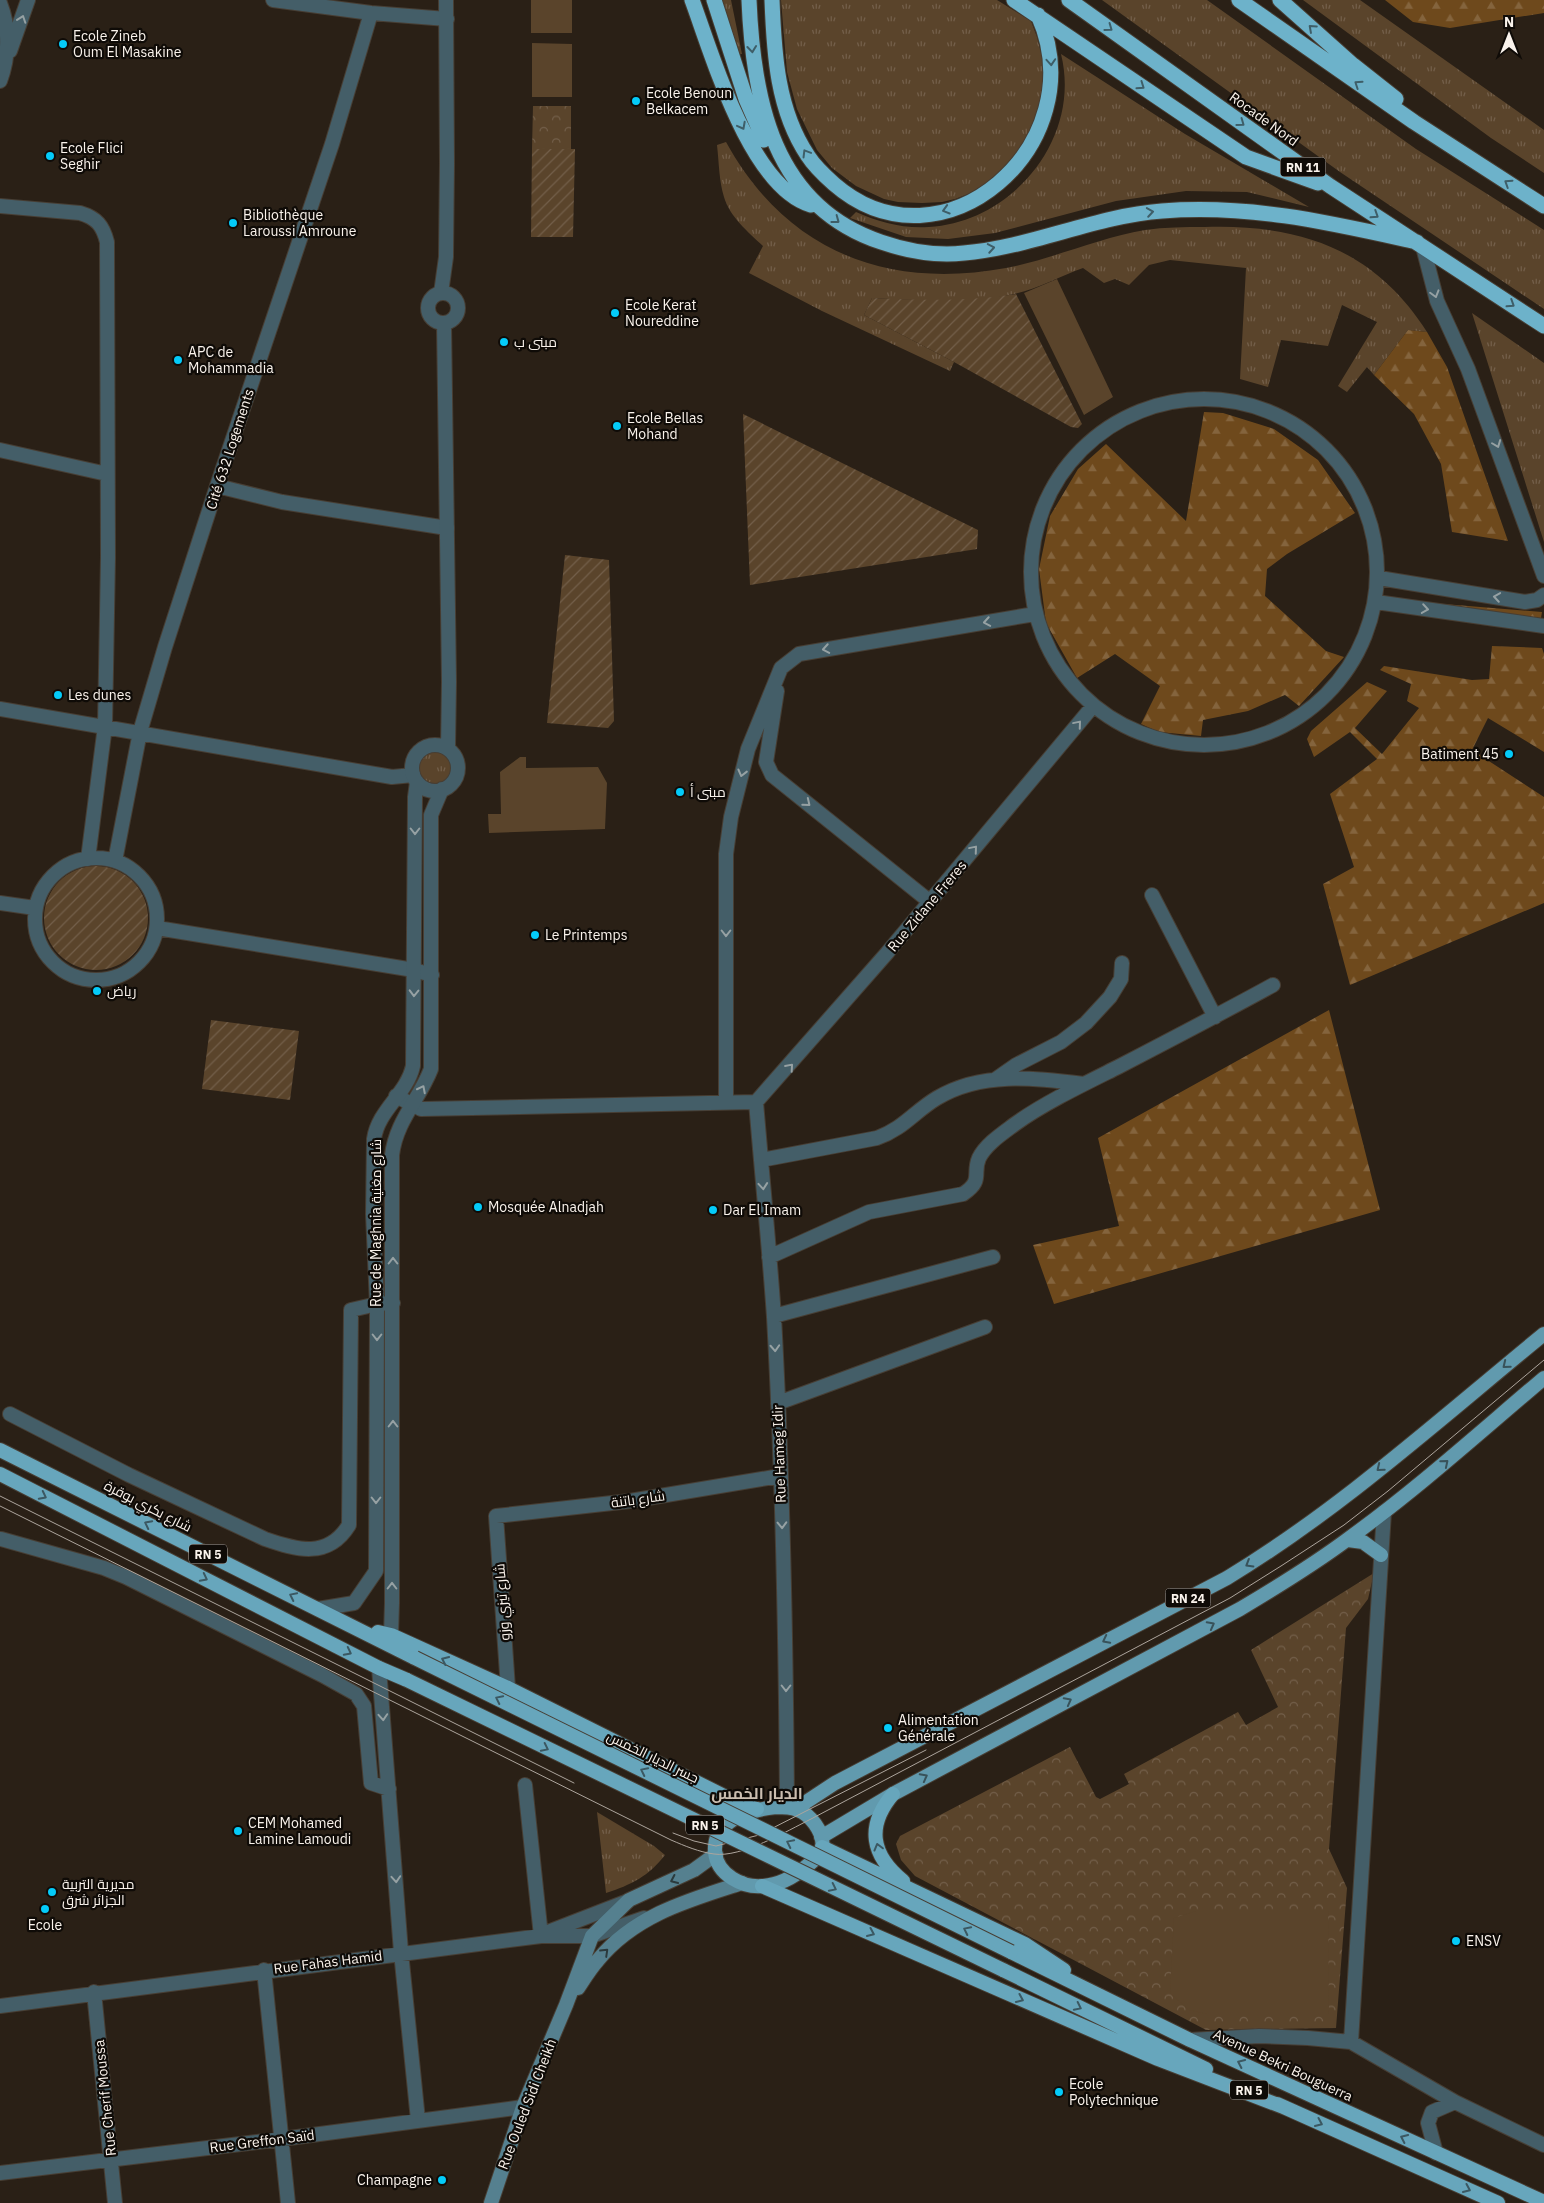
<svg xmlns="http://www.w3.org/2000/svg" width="1544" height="2203" font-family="'IBM Plex Sans',Cairo,sans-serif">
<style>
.grass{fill:url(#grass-tufts)}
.forest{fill:url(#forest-firs)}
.park{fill:url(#park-crowns)}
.garden{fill:url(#garden-furrows)}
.pitch{fill:#5a442b}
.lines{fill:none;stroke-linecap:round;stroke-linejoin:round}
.minor-casing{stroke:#473e34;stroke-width:16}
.tertiary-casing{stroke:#473e34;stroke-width:16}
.secondary-casing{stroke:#473e34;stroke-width:16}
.primary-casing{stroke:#473e34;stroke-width:16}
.trunk-casing{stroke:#473e34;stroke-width:16}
.motorway-casing{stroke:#473e34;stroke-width:17}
.minor{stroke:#445e68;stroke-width:14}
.tertiary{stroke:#445e68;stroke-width:14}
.secondary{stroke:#55808f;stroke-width:14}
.primary{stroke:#619aae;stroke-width:14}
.trunk{stroke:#67a6bc;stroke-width:14}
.motorway{stroke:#6db2ca;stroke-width:15}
.tram{stroke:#ada59d;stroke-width:1}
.trunk-bridge-casing{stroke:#473e34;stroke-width:16;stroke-linecap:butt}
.trunk-bridge{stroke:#67a6bc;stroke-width:14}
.oneway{stroke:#96a1a3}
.oneway2{stroke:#3e5e68}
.oneway3{stroke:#38525a}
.oneway4{stroke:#3b5862}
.oneway5{stroke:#2b3a3d}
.poi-dot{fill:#04cbf9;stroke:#0f0b07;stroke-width:2}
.labels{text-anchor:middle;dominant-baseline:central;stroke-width:4.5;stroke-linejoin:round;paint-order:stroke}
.shield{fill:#0f0b07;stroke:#b4ada7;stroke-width:1}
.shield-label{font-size:12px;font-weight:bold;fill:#faf3ec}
.poi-label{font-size:14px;fill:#faf3ec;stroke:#0f0b07;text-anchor:start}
.street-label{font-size:14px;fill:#faf3ec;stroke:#0f0b07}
.quarter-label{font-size:16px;font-weight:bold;fill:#cbbeb0;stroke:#0f0b07}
</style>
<defs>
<pattern id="grass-tufts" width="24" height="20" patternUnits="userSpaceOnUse" patternTransform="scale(1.25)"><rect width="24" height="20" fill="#5a442b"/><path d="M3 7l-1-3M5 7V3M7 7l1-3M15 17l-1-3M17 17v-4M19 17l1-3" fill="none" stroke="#735f4a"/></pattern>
<pattern id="forest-firs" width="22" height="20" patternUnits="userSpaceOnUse" patternTransform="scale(1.25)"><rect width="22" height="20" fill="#6e491c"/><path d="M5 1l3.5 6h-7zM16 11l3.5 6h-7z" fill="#84643d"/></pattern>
<pattern id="park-crowns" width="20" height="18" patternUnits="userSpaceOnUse" patternTransform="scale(1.25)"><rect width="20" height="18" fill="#5a442b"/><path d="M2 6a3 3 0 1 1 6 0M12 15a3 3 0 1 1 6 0" fill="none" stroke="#735f4a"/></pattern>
<pattern id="garden-furrows" width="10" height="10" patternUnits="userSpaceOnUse" patternTransform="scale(1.25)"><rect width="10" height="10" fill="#5a442b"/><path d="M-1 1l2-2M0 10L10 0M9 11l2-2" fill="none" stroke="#735f4a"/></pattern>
</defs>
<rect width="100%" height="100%" fill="#2a2016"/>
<path class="grass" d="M722 0H731L742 54H739Z
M781 0H997L1031 21 1037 37 1044 65V94L1030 137 997 177 968 194 955 199 942 202 922 203 898 202 884 199 856 186 832 168 817 150 797 109 787 72Z
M1102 0H1207L1416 149 1544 230V309L1340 172Z
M1303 0H1360L1544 130V173L1491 138Z
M1061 54 1185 134 1309 207 1247 192 1186 191 1116 201 995 233 948 239 906 237 850 218 856 212C879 222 903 229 929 227 1013 222 1082 138 1061 54Z
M726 142C786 251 886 290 1006 268 1053 259 1098 238 1145 230 1165 227 1185 227 1205 227 1300 224 1374 249 1427 332L1408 330 1374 375 1367 367 1347 392 1338 386 1377 322 1342 305 1328 346 1281 340 1268 387 1240 379 1246 268 1170 260 1149 265 1129 285 1115 279 1104 283 1083 268C1061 276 1037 289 1014 294 967 305 919 300 872 298L864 315 954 362 950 371 822 311 749 273 763 246C748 232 730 217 724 197 719 181 719 162 717 145Z
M1472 313 1544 363V542Z
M418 768a17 17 0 1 1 34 0a17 17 0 1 1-34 0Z
M597 1812 654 1846 665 1855C649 1876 631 1885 606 1893Z"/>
<path class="forest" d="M1385 0H1544V13L1450 28 1413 22Z
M1408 330 1427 332 1447 367 1508 541 1452 532 1441 464 1414 414 1374 375Z
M1204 412 1223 413 1274 429 1318 460 1355 513 1287 554 1267 569 1265 596 1326 651 1344 657 1299 706 1285 695 1248 711 1203 720 1201 736 1159 732 1141 724 1160 686 1115 654 1077 678 1046 623 1039 569 1050 516 1078 469 1106 444 1186 521Z
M1383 599 1542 612 1541 618 1383 604Z
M1492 646 1542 648 1544 654V752L1488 718 1472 750 1544 797V903L1350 985 1323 884 1354 867 1330 794 1377 759 1350 732 1314 757 1307 739 1311 731 1367 682 1387 691 1355 728 1382 754 1419 708 1407 701 1411 684 1380 670 1384 666 1472 680 1489 679Z
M1329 1010 1380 1210 1054 1304 1033 1245 1119 1226 1098 1138Z"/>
<path class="park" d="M533 106H571V149H532Z
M1374 1573 1368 1599 1346 1628 1329 1849 1347 1888 1336 2028 1206 2030 915 1876 901 1860 896 1844 900 1836 1070 1747 1096 1797 1100 1799 1129 1784 1124 1774 1238 1712 1246 1725 1278 1707 1251 1650Z"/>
<path class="garden" d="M532 149H575L573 237H531Z
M1016 294 1082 424 1078 428 1071 427 954 362 864 315 872 298C922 300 965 302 1016 294Z
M743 414 978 530 977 549 750 585Z
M565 555 609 560 614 721 608 728 547 723Z
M44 918a52 52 0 1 1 104 0a52 52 0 1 1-104 0Z
M211 1020 299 1031 290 1100 202 1089Z"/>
<path class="pitch" d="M531 0H572V33H531Z
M532 43 572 44V97H532Z
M1057 279 1113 397 1084 415 1024 293Z
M520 757H526V768L598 767 607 783 605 829 489 833 488 814H501L500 772Z
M1196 1911H1328L1329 2014H1207L1189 2010 1170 1993 1174 1918Z"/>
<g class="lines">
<defs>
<path id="minor" d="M273 0 371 13 447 19
M0 3C10 28 9 57 0 81
M10 51 28 0
M0 206 80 213C97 218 103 226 107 242L108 557 105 726 88 859
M1031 572a173 173 0 1 1 346 0a173 173 0 1 1-346 0Z
M0 450 107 474
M217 486 282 502 447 528
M1379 578 1525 602 1537 600 1544 595
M1376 602 1544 626
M777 691 766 762 772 775 929 901
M0 709 392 777 413 775
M35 919a61 61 0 1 1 122 0a61 61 0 1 1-122 0Z
M115 861 140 732 165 647 217 486 332 144 371 13
M1152 895 1215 1017
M0 903 35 908
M157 928 414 970 432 975
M996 1079 1016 1065 1061 1042 1086 1023 1110 997 1121 979 1122 963
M396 1096 421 1109 756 1102
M756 1102C762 1174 769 1245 774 1317 783 1480 786 1643 787 1807
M756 1102 887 953 1093 706
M726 1103V854L731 817 748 749 781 668 799 654 1035 614
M761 1160 877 1138C903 1129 915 1111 937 1098 982 1071 1035 1078 1084 1084
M769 1257 869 1212 963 1194C984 1180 972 1174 979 1158 986 1144 1003 1133 1015 1124 1044 1103 1086 1083 1118 1067 1170 1040 1222 1013 1273 985
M774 1316 993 1257
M778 1403 985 1327
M10 1414 129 1475 265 1539C297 1550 328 1559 349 1525L351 1310 377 1304 393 1303
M1 1539 104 1568 126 1577 322 1675 356 1694 364 1706 371 1783 389 1789
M379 1668 401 1952 418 2120
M508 1688 496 1516 630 1501 780 1476
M525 1785 541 1936
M548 1932 628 1901
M264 1970 288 2203
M94 1992 115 2203
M0 2006 541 1936H592L644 1918
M1190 2040 1259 2036 1308 2038 1351 2042 1455 2102 1544 2145
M1351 2042 1384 1512
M1436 2153 1428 2123 1432 2112 1455 2102
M0 2173 282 2139 523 2107"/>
<path id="tertiary" d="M1423 247 1437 301 1468 369 1544 576
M428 308a15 15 0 1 1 30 0a15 15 0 1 1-30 0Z
M441 293 446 257 447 163 446 0
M444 323 449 682 448 749
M412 768a23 23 0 1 1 46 0a23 23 0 1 1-46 0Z
M318 1609 354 1603 376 1571 377 1304 373 1214 374 1139C378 1110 407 1094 413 1066L415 797 417 782
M391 1635 392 1603V1155C396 1121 419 1100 431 1069V815L442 789"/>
<path id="secondary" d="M578 1988C584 1979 590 1969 598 1960 635 1915 689 1900 742 1883
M491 2203 523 2107 566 2005 592 1936 629 1900 694 1870 716 1854"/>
<path id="primary" d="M1348 1540 1363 1542 1381 1555
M776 1807C793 1807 804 1809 815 1824 820 1831 824 1840 822 1849 820 1856 813 1861 807 1866 795 1876 780 1885 763 1886 743 1888 717 1875 715 1852 713 1819 750 1810 776 1807Z
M797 1808 835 1783 1227 1578C1341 1509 1441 1418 1544 1334
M821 1837 893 1794 1240 1609C1277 1587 1313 1565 1348 1539 1416 1490 1479 1433 1544 1378"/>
<path id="trunk" d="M0 1450 415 1658
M0 1474 379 1668 407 1680
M378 1632 391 1635 508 1688 742 1805 757 1809
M893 1794C866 1826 871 1855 903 1881
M822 1847 1025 1944 1064 1970
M762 1886 1158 2059 1286 2108
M1011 1952 1190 2040 1544 2202
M1003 1970 1206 2069
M1277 2104 1498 2203"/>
<path id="motorway" d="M692 0C712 54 750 187 811 205
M714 0 746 99 764 140
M749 0C753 100 773 206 881 242 907 251 936 256 964 253 1032 247 1095 216 1162 211 1251 204 1331 223 1417 242
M772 0C774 53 777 110 808 156 815 167 825 176 834 184 942 278 1096 144 1038 15
M1014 0 1246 157 1318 183
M1069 0 1330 186 1544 326
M1239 0 1414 122 1544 206
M1280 0 1353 65 1396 99"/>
</defs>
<use href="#minor" class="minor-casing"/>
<use href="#tertiary" class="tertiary-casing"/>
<use href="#secondary" class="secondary-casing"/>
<use href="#primary" class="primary-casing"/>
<use href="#trunk" class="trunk-casing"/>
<use href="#motorway" class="motorway-casing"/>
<use href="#minor" class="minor"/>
<use href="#tertiary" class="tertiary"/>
<use href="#secondary" class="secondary"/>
<use href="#primary" class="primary"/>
<use href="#trunk" class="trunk"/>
<use href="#motorway" class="motorway"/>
<path class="tram" d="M0 1496 574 1783
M0 1506 671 1840C685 1846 699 1852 714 1854 741 1858 787 1831 811 1819L1230 1598 1281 1566 1344 1525 1388 1491 1544 1360
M673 1833 694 1841 716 1846 759 1835 926 1750"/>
<defs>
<path id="trunk-bridge" d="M415 1658 1011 1952
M407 1680 1003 1970"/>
</defs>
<use href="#trunk-bridge" class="trunk-bridge-casing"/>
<use href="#trunk-bridge" class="trunk-bridge"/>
</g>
<defs><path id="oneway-chevron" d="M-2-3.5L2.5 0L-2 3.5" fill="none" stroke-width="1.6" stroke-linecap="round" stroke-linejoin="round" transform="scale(1.25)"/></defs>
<g class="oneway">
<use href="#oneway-chevron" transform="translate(22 19) rotate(-71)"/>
<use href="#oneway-chevron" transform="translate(1435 294) rotate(74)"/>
<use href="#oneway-chevron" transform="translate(1497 444) rotate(69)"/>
<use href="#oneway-chevron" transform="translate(1497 597) rotate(-171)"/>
<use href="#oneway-chevron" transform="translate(1425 609) rotate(9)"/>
<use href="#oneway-chevron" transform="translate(987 622) rotate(170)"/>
<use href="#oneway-chevron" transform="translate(826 649) rotate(170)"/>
<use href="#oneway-chevron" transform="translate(1078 724) rotate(-50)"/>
<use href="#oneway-chevron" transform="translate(742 773) rotate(104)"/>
<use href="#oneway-chevron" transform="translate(807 803) rotate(39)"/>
<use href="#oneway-chevron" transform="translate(415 831) rotate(90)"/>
<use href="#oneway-chevron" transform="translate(974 849) rotate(-50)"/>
<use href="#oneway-chevron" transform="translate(726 933) rotate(90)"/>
<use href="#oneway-chevron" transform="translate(414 993) rotate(91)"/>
<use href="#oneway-chevron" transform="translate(790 1067) rotate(-49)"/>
<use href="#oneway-chevron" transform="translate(422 1089) rotate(-63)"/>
<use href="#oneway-chevron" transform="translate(763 1186) rotate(85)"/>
<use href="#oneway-chevron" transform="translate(393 1261) rotate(-90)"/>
<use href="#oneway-chevron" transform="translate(377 1337) rotate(90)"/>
<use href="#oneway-chevron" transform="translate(775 1348) rotate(87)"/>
<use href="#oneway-chevron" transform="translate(393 1424) rotate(-90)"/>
<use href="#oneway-chevron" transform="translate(376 1500) rotate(90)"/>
<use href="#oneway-chevron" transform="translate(782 1525) rotate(88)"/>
<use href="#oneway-chevron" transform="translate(392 1586) rotate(-90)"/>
<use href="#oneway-chevron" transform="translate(786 1688) rotate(90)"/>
<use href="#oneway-chevron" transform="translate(383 1717) rotate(86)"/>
<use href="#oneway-chevron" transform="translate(396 1879) rotate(86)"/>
</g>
<g class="oneway2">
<use href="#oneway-chevron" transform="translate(1109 28) rotate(36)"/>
<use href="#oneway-chevron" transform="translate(1312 28) rotate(-138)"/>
<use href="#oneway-chevron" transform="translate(752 49) rotate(84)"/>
<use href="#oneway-chevron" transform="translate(1051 62) rotate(86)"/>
<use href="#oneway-chevron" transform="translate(1358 84) rotate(-146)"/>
<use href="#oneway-chevron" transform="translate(1141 86) rotate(35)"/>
<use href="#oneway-chevron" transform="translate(1241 123) rotate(36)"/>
<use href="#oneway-chevron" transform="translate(742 126) rotate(62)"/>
<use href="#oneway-chevron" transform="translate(806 153) rotate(-121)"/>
<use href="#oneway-chevron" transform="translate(1508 183) rotate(-147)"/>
<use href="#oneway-chevron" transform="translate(946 210) rotate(163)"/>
<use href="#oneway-chevron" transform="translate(1150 212) rotate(-9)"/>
<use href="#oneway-chevron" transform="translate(1375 215) rotate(33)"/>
<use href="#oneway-chevron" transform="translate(836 220) rotate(37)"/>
<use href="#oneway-chevron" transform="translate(991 248) rotate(-10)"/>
<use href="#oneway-chevron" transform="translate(1511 304) rotate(33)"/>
</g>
<g class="oneway3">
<use href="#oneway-chevron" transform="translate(1506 1365) rotate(141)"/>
<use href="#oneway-chevron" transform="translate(1445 1463) rotate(-40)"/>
<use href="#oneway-chevron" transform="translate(1380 1468) rotate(141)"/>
<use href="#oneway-chevron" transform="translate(1249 1564) rotate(149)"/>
<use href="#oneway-chevron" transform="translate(1211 1625) rotate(-28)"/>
<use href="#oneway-chevron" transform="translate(1106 1640) rotate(153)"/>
<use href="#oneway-chevron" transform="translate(1068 1701) rotate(-28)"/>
<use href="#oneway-chevron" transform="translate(924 1777) rotate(-28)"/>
</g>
<g class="oneway4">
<use href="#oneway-chevron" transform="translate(43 1496) rotate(27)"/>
<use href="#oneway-chevron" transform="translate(148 1524) rotate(-153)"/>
<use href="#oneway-chevron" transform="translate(204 1578) rotate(27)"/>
<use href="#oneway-chevron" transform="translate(293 1596) rotate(-154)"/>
<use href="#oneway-chevron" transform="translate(348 1652) rotate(27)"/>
<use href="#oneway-chevron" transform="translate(445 1660) rotate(-155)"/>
<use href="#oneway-chevron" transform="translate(499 1699) rotate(-154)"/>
<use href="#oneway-chevron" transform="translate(545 1748) rotate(26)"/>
<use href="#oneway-chevron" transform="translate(644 1771) rotate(-154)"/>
<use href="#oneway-chevron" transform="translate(790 1843) rotate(-154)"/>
<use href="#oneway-chevron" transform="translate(878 1847) rotate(-105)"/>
<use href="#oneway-chevron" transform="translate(833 1888) rotate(26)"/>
<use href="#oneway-chevron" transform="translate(967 1930) rotate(-154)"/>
<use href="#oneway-chevron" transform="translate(871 1933) rotate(24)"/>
<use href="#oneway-chevron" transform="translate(1020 1999) rotate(24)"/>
<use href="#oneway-chevron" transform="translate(1078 2007) rotate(26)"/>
<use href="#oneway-chevron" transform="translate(1241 2063) rotate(-155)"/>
<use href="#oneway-chevron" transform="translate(1319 2123) rotate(24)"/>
<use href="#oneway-chevron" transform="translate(1404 2138) rotate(-155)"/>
<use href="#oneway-chevron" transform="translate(1467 2189) rotate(24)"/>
</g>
<g class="oneway5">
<use href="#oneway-chevron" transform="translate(674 1880) rotate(155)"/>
<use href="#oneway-chevron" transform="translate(605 1952) rotate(-44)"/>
</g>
<g class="poi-dot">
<circle cx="63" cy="44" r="5"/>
<circle cx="636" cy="101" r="5"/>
<circle cx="50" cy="156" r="5"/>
<circle cx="233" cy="223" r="5"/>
<circle cx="615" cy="313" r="5"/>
<circle cx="504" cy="342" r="5"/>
<circle cx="178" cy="360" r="5"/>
<circle cx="617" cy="426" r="5"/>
<circle cx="58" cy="695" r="5"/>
<circle cx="1509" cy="754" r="5"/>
<circle cx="680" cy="792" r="5"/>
<circle cx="535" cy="935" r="5"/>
<circle cx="97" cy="991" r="5"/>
<circle cx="478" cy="1207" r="5"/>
<circle cx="713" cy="1210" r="5"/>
<circle cx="888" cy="1728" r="5"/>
<circle cx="238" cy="1831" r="5"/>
<circle cx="52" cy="1892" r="5"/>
<circle cx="45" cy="1909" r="5"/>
<circle cx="1456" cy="1941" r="5"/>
<circle cx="1059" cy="2092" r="5"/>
<circle cx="442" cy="2180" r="5"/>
</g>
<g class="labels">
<g class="shield">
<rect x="1280.5" y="157.5" width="45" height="19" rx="4"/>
<rect x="189" y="1544.5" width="38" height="19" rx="4"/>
<rect x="1165.5" y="1588.5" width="45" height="19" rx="4"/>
<rect x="686" y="1815.5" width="38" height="19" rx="4"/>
<rect x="1230" y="2080.5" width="38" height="19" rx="4"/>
</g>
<g class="shield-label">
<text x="1303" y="167">RN 11</text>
<text x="208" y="1554">RN 5</text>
<text x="1188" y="1598">RN 24</text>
<text x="705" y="1825">RN 5</text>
<text x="1249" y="2090">RN 5</text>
</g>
<g class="poi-label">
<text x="73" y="36">Ecole Zineb<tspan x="73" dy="16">Oum El Masakine</tspan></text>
<text x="646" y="93">Ecole Benoun<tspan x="646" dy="16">Belkacem</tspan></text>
<text x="60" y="148">Ecole Flici<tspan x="60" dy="16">Seghir</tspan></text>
<text x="243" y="215">Bibliothèque<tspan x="243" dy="16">Laroussi Amroune</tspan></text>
<text x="625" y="305">Ecole Kerat<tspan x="625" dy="16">Noureddine</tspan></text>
<text x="514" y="342">مبنى ب</text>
<text x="188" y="352">APC de<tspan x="188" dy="16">Mohammadia</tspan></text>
<text x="627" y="418">Ecole Bellas<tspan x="627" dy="16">Mohand</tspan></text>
<text x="68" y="695">Les dunes</text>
<text x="1499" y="754" text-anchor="end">Batiment 45</text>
<text x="690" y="792">مبنى أ</text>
<text x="545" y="935">Le Printemps</text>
<text x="107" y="991">رياض</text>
<text x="488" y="1207">Mosquée Alnadjah</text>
<text x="723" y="1210">Dar El Imam</text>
<text x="898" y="1720">Alimentation<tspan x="898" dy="16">Générale</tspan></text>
<text x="248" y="1823">CEM Mohamed<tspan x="248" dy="16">Lamine Lamoudi</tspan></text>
<text x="62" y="1884">مديرية التربية<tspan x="62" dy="16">الجزائر شرق</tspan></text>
<text x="45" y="1925" text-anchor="middle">Ecole</text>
<text x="1466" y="1941">ENSV</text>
<text x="1069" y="2084">Ecole<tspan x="1069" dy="16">Polytechnique</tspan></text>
<text x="432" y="2180" text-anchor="end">Champagne</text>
</g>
<g class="street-label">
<text transform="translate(1264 119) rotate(36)">Rocade Nord</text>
<text transform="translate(230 449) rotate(-72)">Cité 632 Logements</text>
<text transform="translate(927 906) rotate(-50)">Rue Zidane Freres</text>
<text transform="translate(376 1223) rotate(-90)">Rue de Maghnia شارع مغنية</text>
<text transform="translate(779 1454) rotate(-92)">Rue Hameg Idir</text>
<text transform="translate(638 1499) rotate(-8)">شارع باتنة</text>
<text transform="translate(148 1506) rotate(27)">شارع بكري بوقرة</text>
<text transform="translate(502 1602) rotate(-94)">شارع تيزي وزو</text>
<text transform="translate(653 1757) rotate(26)">جسر الديار الخمس</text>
<text transform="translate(328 1962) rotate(-7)">Rue Fahas Hamid</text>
<text transform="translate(1283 2065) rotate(25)">Avenue Bekri Bouguerra</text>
<text transform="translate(105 2098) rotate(-96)">Rue Cherif Moussa</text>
<text transform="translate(527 2104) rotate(-69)">Rue Ouled Sidi Cheikh</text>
<text transform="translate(262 2141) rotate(-7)">Rue Greffon Saïd</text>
</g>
<g class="quarter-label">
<text x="757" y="1793">الديار الخمس</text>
</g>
</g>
<g transform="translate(1509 35)" stroke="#0f0b07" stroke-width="4" paint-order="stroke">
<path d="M0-4L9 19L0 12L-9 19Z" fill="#faf3ec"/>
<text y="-8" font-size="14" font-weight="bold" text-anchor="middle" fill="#faf3ec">N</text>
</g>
</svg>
